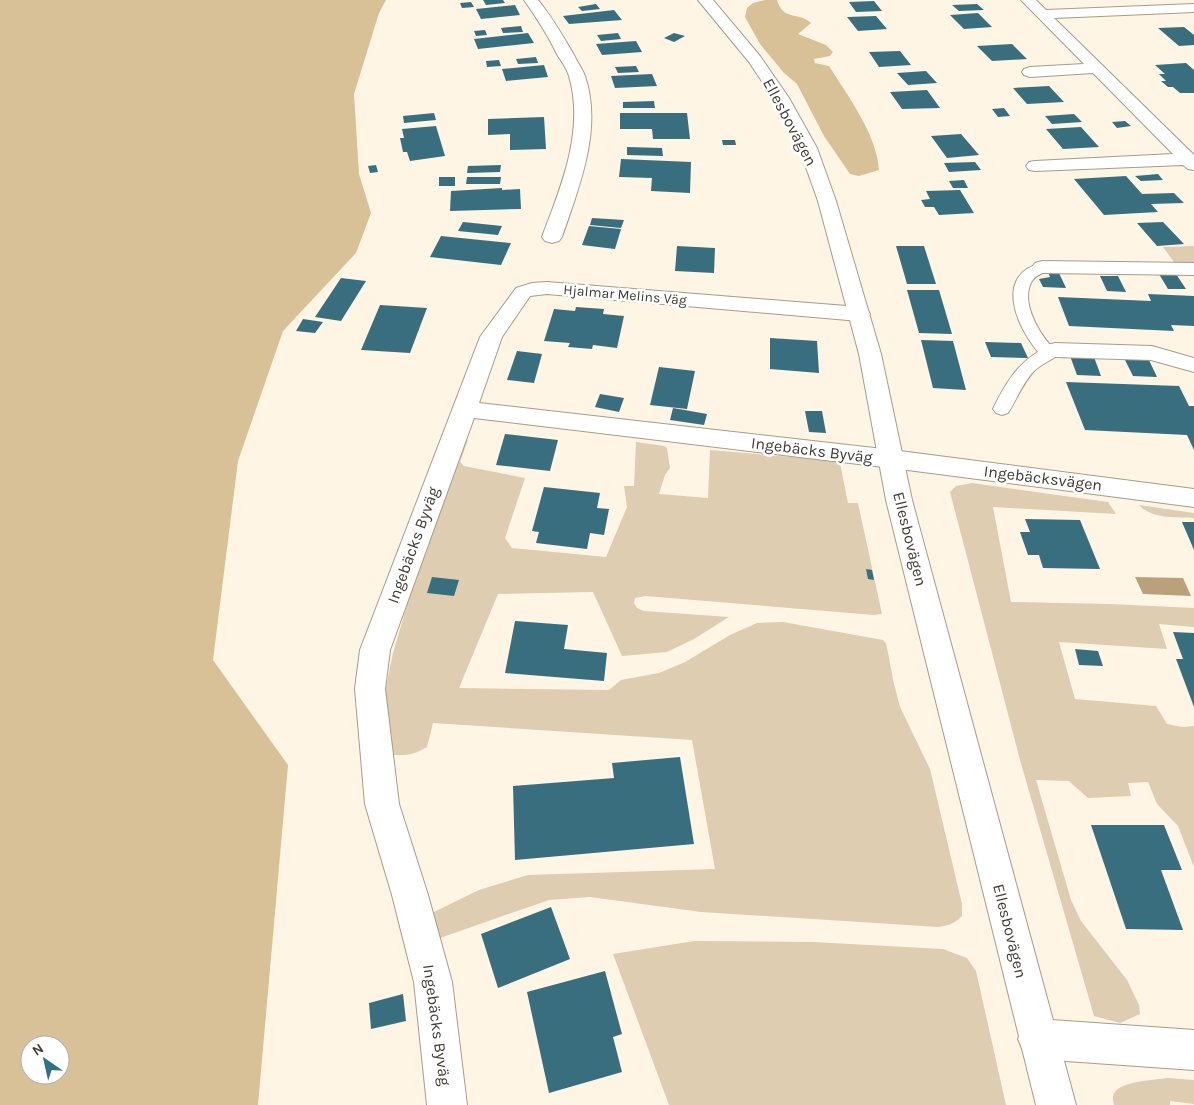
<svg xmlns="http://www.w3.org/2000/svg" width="1194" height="1105" font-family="Karla,sans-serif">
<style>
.green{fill:#decdb0}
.forest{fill:#d9c197;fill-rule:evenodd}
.water{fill:#b9a279}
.building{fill:#396e7e}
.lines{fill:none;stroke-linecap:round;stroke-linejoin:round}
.service-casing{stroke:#a79c89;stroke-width:2}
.minor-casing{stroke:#a79c89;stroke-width:2}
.secondary-casing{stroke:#a79c89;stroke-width:2}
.service{fill:#fff;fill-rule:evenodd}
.minor{fill:#fff;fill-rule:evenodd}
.secondary{fill:#fff;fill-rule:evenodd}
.labels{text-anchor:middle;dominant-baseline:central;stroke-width:5;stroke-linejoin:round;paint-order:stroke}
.far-street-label{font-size:14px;fill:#403b33;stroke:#fff}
.street-label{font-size:16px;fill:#403b33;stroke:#fff}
</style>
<rect width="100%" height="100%" fill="#fef5e5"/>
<path class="green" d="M1194 246V262H1174L1163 247Z
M468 440 460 462 464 466 525 478 505 538 512 548 606 557 627 507 624 486H634L636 442 664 446 667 448 670 468 665 475 659 494 708 498 710 450 828 460 840 463 848 503H858L882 614 874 615 645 596 635 598 634 603 637 608 644 611 729 617 694 639 667 652 622 656 593 592 498 594 459 688 609 690 621 680 659 673 685 662 730 635 757 623 783 622 883 640 886 643 894 684 900 707 930 769 962 904V916C955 923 949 926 938 927L701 912 590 897 549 900 437 939 432 913 479 890 528 875 715 869 692 740 433 723 427 747C413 756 402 756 385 754L384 697 393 653 428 534 461 441Z
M972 483 1108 502 1116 514 993 507 1011 602 1110 604 1194 608V627L1159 624 1167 649 1059 642 1075 699 1156 706 1167 724 1182 727 1194 726V867L1178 826 1157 804 1148 782 1128 783 1131 796 1088 798 1069 781 1036 780 1071 900 1081 921 1127 980 1139 1005 1140 1014 1120 1023 1094 1016 1020 760 950 492 956 486Z
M1139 505 1194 513V518C1177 517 1151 519 1139 505Z
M694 941 813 942 943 949 967 958 976 971 1006 1105H669L613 954Z
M1168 1078 1194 1080V1104L1170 1101V1105H1114C1113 1101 1112 1097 1114 1093 1121 1081 1155 1080 1168 1078Z"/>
<path class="forest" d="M0 0H386L379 13 354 94 359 174 371 213 356 253 283 331 238 461 213 660 288 765 258 1105H0ZM30 1045H60V1075H30Z
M765 0H777C784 22 798 11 811 23L798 34 826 45 833 52 830 56 814 59 815 63 829 66C848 96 877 135 879 170L859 176 850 174 824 136 797 84 784 73 760 44 745 17 747 8 753 3Z"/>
<path class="water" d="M1135 577 1183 578 1191 596 1143 594Z"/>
<path class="building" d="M483 0H503L505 3 486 5Z
M874 1 882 11 856 12 849 2Z
M471 2 474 7 462 8 460 3Z
M596 4 600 9 582 11 578 7Z
M977 4 984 10 959 11 952 5Z
M515 5 520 15 481 19 476 9Z
M614 10 622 20 569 24 563 16Z
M978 13 992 27 964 29 950 15Z
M876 16 887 29 858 31 847 17Z
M521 26 523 32 503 33 501 28Z
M1184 27 1194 35V45L1179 46 1158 28Z
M485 30 487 35 476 36 474 31Z
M528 33 534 43 478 49 474 39Z
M618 33 621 39 601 41 597 35Z
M674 33 685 36 674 42 664 38Z
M636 41 642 52 602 55 596 44Z
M1012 44 1027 59 992 61 977 46Z
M900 51 911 65 879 67 869 52Z
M536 57 538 63 518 64 516 59Z
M499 60 501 66 487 67 486 61Z
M1186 63 1194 70V93H1180L1173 87H1168L1161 81H1166L1159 74H1165L1155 65Z
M544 65 548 77 506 81 502 69Z
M636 66 639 72 618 73 615 67Z
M926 71 937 83 908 85 897 73Z
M652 74 657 86 615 88 611 76Z
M1049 86 1064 102 1027 104 1013 88Z
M927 90 940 108 902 109 890 92Z
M654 101 655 108H623V102Z
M1004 108 1010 116 998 117 992 109Z
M434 113 436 120 404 123 403 116Z
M620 113H687L690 139H653L652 129H620Z
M1074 114 1082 122 1052 124 1045 116Z
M544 117 546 149 510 150V134L488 135V119Z
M1125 121 1131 126 1117 128 1112 122Z
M436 126 445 156 410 161 407 152H403L400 138H404L402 129Z
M1081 127 1099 147 1063 149 1046 129Z
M961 134 979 155 947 158 931 136Z
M722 140H735L736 145H723Z
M627 147 662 148 663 156 627 155Z
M621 159 691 162 690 193 651 191 652 178 619 177Z
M975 162 981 170 949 172 944 163Z
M376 165 378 172 370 173 368 166Z
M501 165 500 172 467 173 468 166Z
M1158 174 1163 180 1141 181 1135 176Z
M1126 176 1142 194 1174 193 1184 203 1151 204 1158 212 1104 215 1074 179Z
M439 177H455V186H439Z
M467 177H501L500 184H466Z
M964 180 968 188H953L949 181Z
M502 188V190L520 189 521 209 450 211 451 191Z
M960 190 974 213 939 215 934 207H925L921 200 930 199 926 191Z
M592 218 624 220 621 228 590 225Z
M463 222 502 226 498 235 458 231Z
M1163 222 1184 244 1157 246 1137 223Z
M589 226 621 229 615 249 582 245Z
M441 236 511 243 501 265 430 257Z
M677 246 715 248 714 273 675 271Z
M896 246H924L936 284H907Z
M1048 272 1059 273 1066 288 1043 287 1039 279 1050 277Z
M1159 274H1176L1186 289H1168Z
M1100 276H1118L1126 292 1107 291Z
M341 278 366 281 341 321 315 317Z
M907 290H939L952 334 919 333Z
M1148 294 1194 296V326L1171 325 1174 331 1069 326 1058 297 1151 301Z
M380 305 427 308 410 353 361 350Z
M576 307 604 309 603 314 624 316 617 348 593 345 592 349 568 347 570 343 544 341 554 309 575 311Z
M303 319 323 322 315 333 296 331Z
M770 338 817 341 819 373 770 369Z
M921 340 953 341 966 390 933 388Z
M985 342 1021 343 1028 358 991 357Z
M517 351 542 354 534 383 507 380Z
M1070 356 1094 357 1101 376 1077 375Z
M1124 358H1148L1157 377 1133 376Z
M659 367 695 371 687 409 650 405Z
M1066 382 1179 386 1189 406H1194V450L1187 435 1085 430Z
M600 394 624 398 619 412 595 407Z
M673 408 707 414 704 425 670 420Z
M805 411H822L826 433 809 432Z
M505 434 558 440 550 471 496 465Z
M544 487 600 493 597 508 609 509 604 535 590 533 587 549 536 543 539 532 532 531Z
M1025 519 1080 520 1100 569 1043 568 1039 555H1028L1020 532H1030Z
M1182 522H1194V550Z
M866 569 872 570 874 580 868 579Z
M432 577 459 580 454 596 427 593Z
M515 621 568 625 564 649 607 653 604 681 505 673Z
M1173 632 1194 633V707L1176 659H1183Z
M1075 649 1098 651 1103 666 1079 665Z
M680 757 694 844 515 860 513 786 614 778 612 763Z
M1091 825H1164L1182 870H1161L1183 930 1126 929Z
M551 907 570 959 498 988 481 934Z
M605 971 622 1034 613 1037 622 1072 549 1093 527 992Z
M403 994 406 1021 371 1029 369 1003Z"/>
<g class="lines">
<defs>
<path id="service" d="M1042 263 1047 264 1049 267C1045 274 1036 274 1032 281 1020 301 1038 331 1051 346H1061L1063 350C1058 358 1042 363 1034 371 1022 384 1017 399 1008 413L1002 415 996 413 993 409C1004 386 1016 365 1038 352 1016 326 994 274 1042 263Z"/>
<path id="minor" d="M524 0H538C552 17 563 36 574 55 577 62 582 68 585 76 603 129 579 187 562 237L559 241 552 243 545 241 542 237C561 187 585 130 569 76 567 69 562 62 558 56 548 36 537 18 524 0Z
M1021 0H1036L1046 10 1194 4V12L1054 18 1194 155V170L1188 169 1183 165 1035 171 1029 170 1026 166 1029 162 1035 161 1173 154 1093 73 1030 77 1024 75 1022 72 1024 69 1030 67 1084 64Z
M1042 261 1194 263V275L1042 273 1035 271 1032 267 1035 263Z
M547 282 859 307 867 309 870 314 867 319 859 321 547 294 530 296 502 337 479 403 892 450 1194 489V507L892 468 474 418 390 650 385 689 399 804 428 895 452 982 467 1105H427L414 982 392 895 365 804 355 689 360 650 480 337 516 288 532 283Z
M1055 343 1152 346 1194 358V372L1151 360 1055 357 1047 355 1044 350 1047 345Z
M1038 1019 1194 1030V1070L1038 1059 1024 1053 1018 1039 1024 1025Z"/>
<path id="secondary" d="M698 0H713L760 56 789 98 817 148 836 201 881 354 912 500 1076 1105H1036L886 500 859 354 818 201 799 148 773 98 749 62Z"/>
</defs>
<use href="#service" class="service-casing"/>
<use href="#minor" class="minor-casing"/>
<use href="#secondary" class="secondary-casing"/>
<use href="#service" class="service"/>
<use href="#minor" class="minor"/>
<use href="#secondary" class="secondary"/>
</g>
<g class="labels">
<g class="far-street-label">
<text transform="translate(625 295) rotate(5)">Hjalmar Melins Väg</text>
</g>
<g class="street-label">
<text transform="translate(790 122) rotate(62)">Ellesbovägen</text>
<text transform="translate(812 450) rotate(7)">Ingebäcks Byväg</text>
<text transform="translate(1043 478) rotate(7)">Ingebäcksvägen</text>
<text transform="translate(910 539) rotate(76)">Ellesbovägen</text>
<text transform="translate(413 545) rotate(-70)">Ingebäcks Byväg</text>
<text transform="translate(1010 931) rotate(76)">Ellesbovägen</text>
<text transform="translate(437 1025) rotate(82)">Ingebäcks Byväg</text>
</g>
</g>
<g transform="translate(45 1060) rotate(326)"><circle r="24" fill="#ffffff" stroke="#b3b1ad"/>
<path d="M0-4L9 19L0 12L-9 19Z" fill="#307285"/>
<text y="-8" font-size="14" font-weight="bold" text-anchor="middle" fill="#403b33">N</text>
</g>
</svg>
